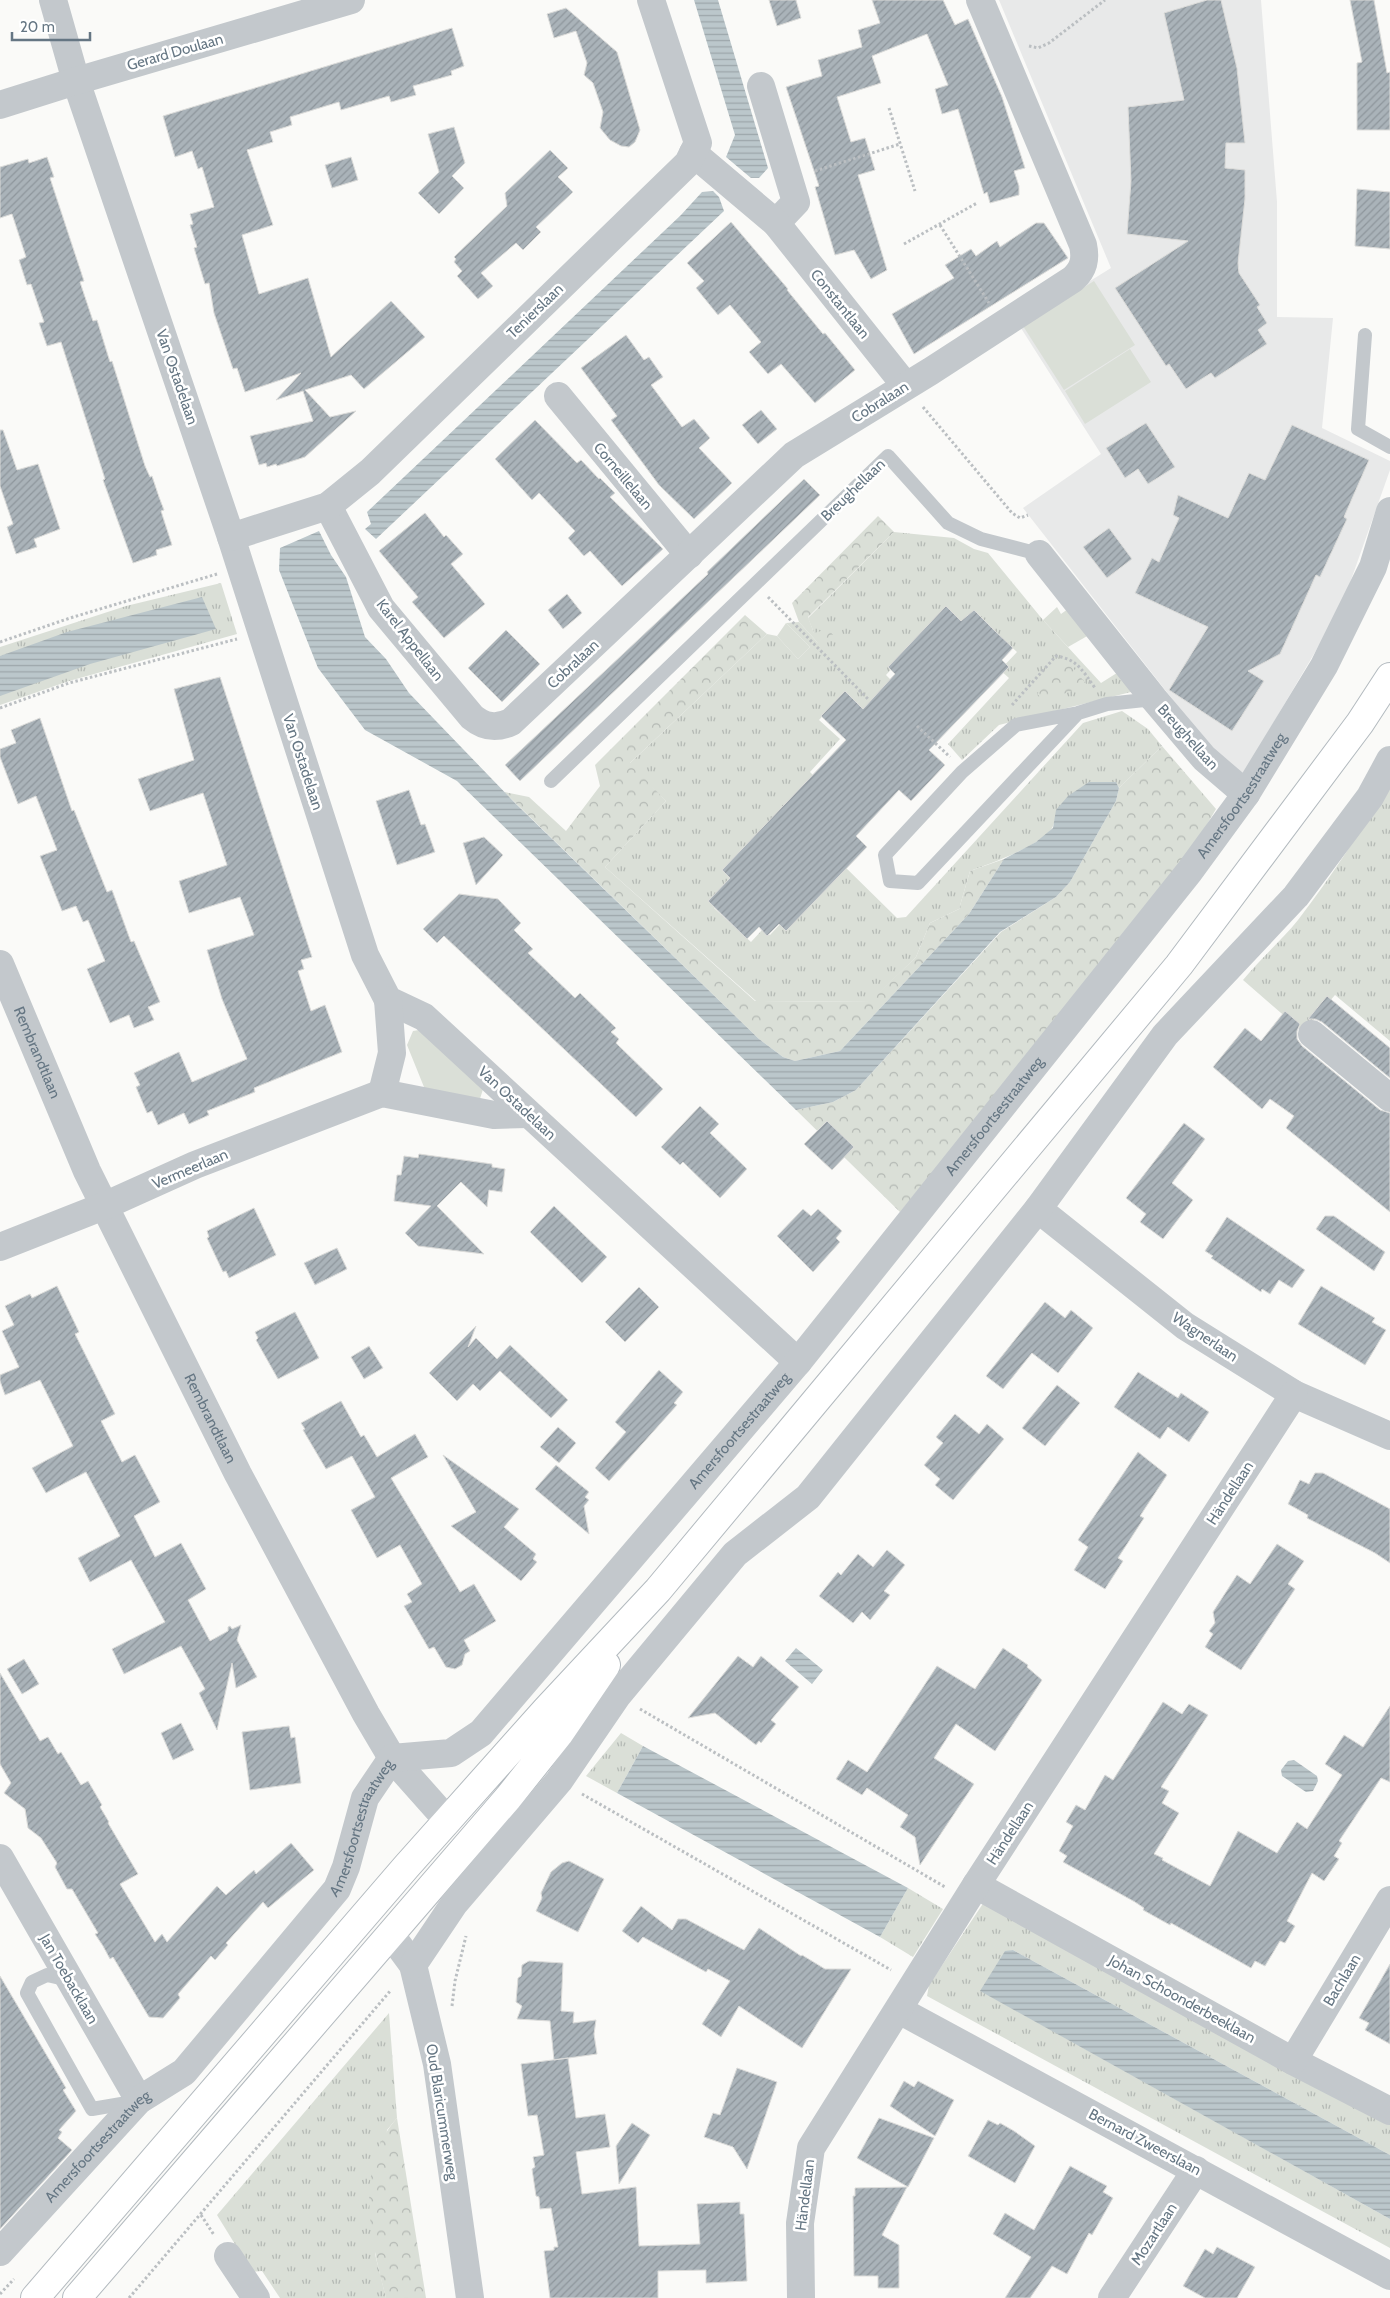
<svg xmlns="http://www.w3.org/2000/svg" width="1390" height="2298" font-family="Cabin,sans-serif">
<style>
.built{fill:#e8e9e9}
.grass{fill:url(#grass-tufts)}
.forest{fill:url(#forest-crowns)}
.garden{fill:#dadfd7}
.water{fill:url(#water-rules)}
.building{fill:url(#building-hatch);stroke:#dcdcda}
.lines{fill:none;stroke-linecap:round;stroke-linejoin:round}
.secondary-casing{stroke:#b3babf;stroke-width:30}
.path{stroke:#bbbfc2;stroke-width:3;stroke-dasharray:2.5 2.5;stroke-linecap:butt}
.service{stroke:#c3c8cc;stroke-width:14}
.minor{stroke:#c3c8cc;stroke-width:28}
.secondary{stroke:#fff;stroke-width:28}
.labels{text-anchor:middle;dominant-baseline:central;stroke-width:5;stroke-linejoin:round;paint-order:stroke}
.street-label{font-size:15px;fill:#657683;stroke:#fff}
</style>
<defs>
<pattern id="grass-tufts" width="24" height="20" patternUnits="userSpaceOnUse" patternTransform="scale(1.25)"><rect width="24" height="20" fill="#dadfd7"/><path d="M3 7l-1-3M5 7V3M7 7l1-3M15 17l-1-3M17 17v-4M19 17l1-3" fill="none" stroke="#b4b9b4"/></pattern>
<pattern id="forest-crowns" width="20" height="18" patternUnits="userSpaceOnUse" patternTransform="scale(1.25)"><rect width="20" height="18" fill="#dadfd7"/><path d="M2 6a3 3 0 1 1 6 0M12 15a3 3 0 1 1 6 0" fill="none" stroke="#b4b9b4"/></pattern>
<pattern id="water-rules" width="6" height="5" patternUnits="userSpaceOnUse" patternTransform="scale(1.25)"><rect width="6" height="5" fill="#bbc7cb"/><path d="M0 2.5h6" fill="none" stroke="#9ca6aa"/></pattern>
<pattern id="building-hatch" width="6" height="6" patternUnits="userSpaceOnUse" patternTransform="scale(1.25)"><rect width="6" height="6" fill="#aab3b9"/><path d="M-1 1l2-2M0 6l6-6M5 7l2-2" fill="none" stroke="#8e969c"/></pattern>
</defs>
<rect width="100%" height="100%" fill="#fafaf8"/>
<path class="built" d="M999 0H1261L1277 202V317L1333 318 1322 428 1390 461V470L1341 608 1242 776 1205 741 1023 508 1101 454 1019 325 1111 268Z"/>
<path class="grass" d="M894 532 954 538 974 549 988 553 1043 620 1101 683 1120 671 1135 691 999 725 962 760 948 744 1009 678 1000 670 1017 652 975 613 964 625 947 609 886 675 895 684 866 715 844 693 819 720 840 739 810 772 816 778 727 875 736 884 714 908 751 942 763 929 770 935 839 861 897 918 906 917 1083 723 1122 711 1148 729 1162 746 1119 788 1116 782 1057 810C1056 815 1055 821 1053 826 1046 844 989 864 970 871L959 909 930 923 916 957 870 1002 756 1001 605 867 666 801 629 764 767 634 777 636 798 659 810 647 786 623 799 622 818 643 808 618Z
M221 583 237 634 69 681 0 705V647L126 606Z
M1390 782V1041L1335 995 1303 1032 1243 980C1260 959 1281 941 1298 920 1332 876 1362 829 1390 782Z
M621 1733 643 1746 617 1793 586 1776Z
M908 1888 943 1909 913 1957 880 1937Z
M984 1902 1390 2124V2155L1013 1950 1005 1952 981 1991 1390 2219V2248L927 1996 929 1985Z
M389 2013 397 2118 387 2130 375 2254 386 2298H280L262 2271 252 2272 217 2215Z"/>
<path class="forest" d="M878 516 894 532 808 617 814 633 828 629 833 635 818 643 799 622 792 603Z
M745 615 767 634 630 763 666 801 605 867 755 1001 869 1002 916 957 930 923 959 909 970 871 1004 859 969 914 840 1051 795 1061 783 1057 759 1039 504 792 529 797 566 831 600 786 595 765Z
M1069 663 1087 685 1045 701 1037 694Z
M1162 746 1216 809 1182 867 900 1212 796 1110 833 1102 856 1090 1001 932 1056 897 1070 882 1116 801 1119 788Z
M397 2118 426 2298H386C371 2241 353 2168 397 2118Z"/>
<path class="garden" d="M1094 281 1135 345 1064 390 1023 326Z
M1130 349 1151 382 1085 424 1065 391Z
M1072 606 1089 635 1068 647 1043 620 1057 607 1061 614Z
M786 623 810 647 798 659 777 636Z
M425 1029 484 1086 479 1102 426 1092 407 1045 413 1031Z"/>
<path class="water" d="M694 0H718L768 168 759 178H751L726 157 735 135Z
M713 191 719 197 724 211 376 539 365 529 371 524 367 512 681 215 702 192Z
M319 531 331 555 346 577 365 637 386 659 409 693 516 804 759 1039 783 1057 795 1061 840 1051 969 914 1004 859 1036 842 1053 828 1056 810 1068 796 1089 782H1116L1119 788 1116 801 1070 882 1056 897 1000 932 856 1090 833 1102 796 1110 457 781 365 730 318 668 279 570 280 548Z
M202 597 216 629 90 664 0 696V656L67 632Z
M796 1648 823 1670 812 1684 785 1661Z
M643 1746 908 1888 880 1937 617 1793Z
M1294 1760 1317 1776 1318 1781 1313 1791 1306 1792 1282 1776 1281 1770 1288 1761Z
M1013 1950 1390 2155V2219L980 1991 1005 1951Z"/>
<path class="building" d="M769 0H796L801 18 777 26Z
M872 0H943L955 25 968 19 1002 97 1025 168 1014 171 1019 186V195L990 203 987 192 984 194 958 109 942 114 935 89 948 85 927 34 872 56 881 83 837 97 851 142 865 138 875 170 858 175 887 270 871 279 854 250 835 255 815 187 819 186 786 87 822 76 818 60 862 47 858 30 880 23Z
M1207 0H1221L1237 68 1245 143H1226L1225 168 1245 170V199L1238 263 1239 273 1260 305 1257 307 1267 323 1258 330 1267 344 1215 378 1211 373 1186 389 1169 364 1166 366 1115 288 1188 241 1127 234 1131 181 1128 107 1184 100 1164 13Z
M1350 0H1374L1387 73 1390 72V130H1357V63L1362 62Z
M566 8 617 52 640 130 635 142 629 147 621 146 610 140 600 128 603 112 593 83 584 75 587 63 576 31 554 38 547 14Z
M452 28 464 66 451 71 452 75 413 86 416 95 391 102 389 96 341 110 339 102 290 117 292 125 270 132 273 142 247 150 273 225 242 235 259 294 308 278 331 357 391 301 425 337 364 389 351 375 305 390 330 417 356 411 305 457 277 466 276 464 267 467 266 463 259 465 250 436 313 421 303 391 276 400 301 373 245 392 237 368 233 369 214 313 209 283 205 284 194 248 197 247 190 225 193 224 190 214 214 207 202 167 198 169 192 151 175 157 163 116Z
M454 127 465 163 452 176 464 188 439 214 418 193 439 172 428 134Z
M550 150 568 168 558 177 573 192 536 227 541 232 523 250 516 243 481 273 493 286 478 299 457 276 462 271 454 262 456 259 454 257 507 206 505 193Z
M47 157 54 177 50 178 84 281 80 282 93 321 97 320 110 362 112 361 145 466 150 477 152 476 159 497 164 510 161 511 172 545 156 550 157 555 133 563 103 480 105 479 61 342 47 346 39 323 44 322 31 284 27 285 19 260 26 257 12 214 0 218V167L28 159 29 163Z
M351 157 358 180 332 188 325 165Z
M1357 189 1390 192V249L1355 246Z
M731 222 788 289 787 290 823 334 825 333 855 370 815 403 781 364 768 374 749 352 761 342 730 305 718 315 696 288 704 281 687 263Z
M1036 223H1044L1068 258 914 354 892 314 954 278 945 265 971 249 976 256 997 241 1000 247Z
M626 335 644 360 649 357 663 377 651 385 682 427 694 419 710 438 699 448 732 483 694 519 659 485 611 420 617 416 581 368Z
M761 410 777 429 758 444 742 425Z
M535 420 577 463 581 460 599 479 600 478 615 493 610 497 663 549 622 586 590 551 584 556 568 538 575 531 539 493 532 500 495 459Z
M1146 423 1175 467 1148 484 1138 469 1125 478 1106 448Z
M1292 425 1369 460 1344 517 1347 519 1320 577 1316 575 1280 654 1248 671 1264 681 1232 731 1169 690 1208 627 1135 593 1152 558 1159 562 1179 518 1173 515 1178 495 1228 518 1249 473 1265 480Z
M0 430H3L17 470 38 464 60 529 34 539 37 547 16 554 7 527 13 524 0 486Z
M804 479 820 495 520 781 505 765 708 574 707 572Z
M425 513 444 537 446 535 463 554 451 564 485 604 444 638 412 602 418 597 379 551Z
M1109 528 1132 559 1107 578 1083 547Z
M567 594 582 613 563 629 548 610Z
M946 606 961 621 974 610 994 630 1013 648 1002 660 1009 667 929 750 945 765 911 801 899 790 856 836 867 847 786 931 779 924 767 936 759 927 747 939 708 901 730 878 722 870 846 740 821 716 845 691 863 709 895 674 888 667Z
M506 630 540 664 502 702 468 668Z
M220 677 312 957 301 960 304 969 298 971 311 1011 325 1005 342 1052 254 1088 255 1092 207 1111 209 1115 189 1124 184 1113 158 1125 152 1111 147 1113 136 1087 140 1085 134 1073 179 1052 192 1082 247 1059 222 999 207 950 254 935 240 897 189 913 179 881 227 865 203 793 150 811 138 779 194 760 174 689Z
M40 718 72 811 74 810 107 892 112 890 131 942 134 941 160 1002 148 1007 154 1020 134 1028 129 1015 110 1023 87 969 105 961 88 920 83 922 76 906 62 911 40 856 57 850 36 796 18 804 0 757V749L16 743 11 730Z
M409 790 421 825 425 824 435 852 397 865 376 801Z
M484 837 503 855 476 885 463 843Z
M459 894 498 899 521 923 514 930 533 949 528 953 575 998 580 993 616 1028 611 1032 619 1039 616 1043 663 1089 636 1117 444 936 437 943 423 929Z
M1327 996 1390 1048V1078L1322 1022 1315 1019H1308Z
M1285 1011 1300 1024 1297 1031V1039L1302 1046 1380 1110 1390 1113V1212L1286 1128 1294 1116 1270 1099 1262 1109 1213 1067 1245 1028 1261 1041Z
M700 1106 719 1124 710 1133 747 1169 720 1198 683 1162 680 1165 661 1147Z
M827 1121 854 1147 832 1170 804 1144Z
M1184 1123 1205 1139 1172 1183 1193 1200 1163 1239 1140 1222 1146 1214 1126 1198Z
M419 1154 492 1164V1167L505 1169 502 1192 489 1190 487 1207 461 1182 437 1206 484 1254 418 1246 405 1233 431 1206 394 1201 397 1175H401L404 1156 418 1158Z
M554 1206 607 1257 582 1283 530 1232Z
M254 1208 276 1255 229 1278 226 1271 223 1272 207 1238 209 1237 207 1231Z
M803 1209 811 1216 818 1209 842 1231 836 1238 840 1242 813 1272 777 1236Z
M1325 1216H1334L1385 1252 1374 1271 1316 1229Z
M1227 1217 1305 1270 1292 1288 1279 1280 1270 1294 1262 1289 1261 1292 1211 1258 1213 1256 1205 1251Z
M337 1248 347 1269 315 1285 304 1263Z
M57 1286 79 1332 75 1334 115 1414 101 1421 122 1462 135 1455 160 1502 134 1516 155 1557 181 1543 206 1589 188 1600 210 1641 228 1631V1627L230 1626 232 1629 241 1625 237 1640 257 1677 236 1688 232 1663 217 1730 199 1693 205 1689 181 1646 124 1674 112 1649 165 1622 131 1560 90 1582 78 1558 120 1536 86 1472 46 1493 32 1468 73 1446 40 1380 5 1395 0 1381V1375L19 1367 2 1331 14 1325 5 1306 30 1294 32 1298Z
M1321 1286 1375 1318 1372 1322 1386 1330 1365 1365 1298 1324Z
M639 1287 659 1307 625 1342 605 1322Z
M1045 1302 1065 1318 1071 1310 1093 1328 1058 1373 1032 1353 1003 1389 986 1376Z
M295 1312 319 1358 278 1379 256 1340 258 1338 255 1332Z
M476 1326 468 1347 476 1338 497 1359 510 1345 568 1400 551 1418 500 1371 480 1391 473 1384 457 1401 429 1373Z
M369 1346 383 1368 364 1379 351 1357Z
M659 1370 683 1392 674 1403 677 1405 609 1481 595 1468 626 1432 615 1422Z
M1138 1372 1178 1398 1181 1393 1209 1412 1189 1442 1168 1427 1160 1439 1114 1407Z
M1057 1385 1080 1403 1045 1446 1022 1428Z
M341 1401 361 1437 364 1435 377 1457 415 1434 428 1457 391 1478 460 1592 474 1584 496 1621 464 1640 470 1651 465 1654 462 1665 455 1669 446 1667 434 1647 429 1649 404 1606 412 1602 407 1594 422 1584 400 1545 377 1558 351 1510 375 1497 352 1456 326 1469 303 1430 305 1429 301 1423Z
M955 1414 979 1434 987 1424 1004 1439 953 1500 935 1485 940 1479 924 1465 943 1443 936 1437Z
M558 1427 576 1443 559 1463 540 1447Z
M1138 1452 1167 1475 1140 1516 1144 1518 1118 1558 1123 1561 1105 1589 1074 1570 1088 1547 1078 1540Z
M443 1455 519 1509 504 1527 536 1554 533 1559 537 1562 521 1581 451 1526 476 1512Z
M556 1465 589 1492 585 1497 589 1500 584 1506 589 1534 535 1489Z
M1315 1473H1323L1390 1509V1563L1375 1553 1307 1518 1308 1515 1288 1504 1300 1480 1309 1484Z
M1277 1544 1304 1561 1288 1584 1295 1589 1241 1670 1205 1647 1213 1634 1209 1631 1215 1623 1213 1612 1237 1575 1250 1584Z
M887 1550 905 1565 884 1591 890 1595 870 1620 862 1612 853 1623 819 1596 838 1572 841 1575 858 1554 873 1567Z
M1003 1648 1028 1665 1027 1667 1042 1680 995 1751 956 1724 934 1758 974 1784 920 1865 915 1837 900 1827 908 1815 867 1788 862 1795 836 1779 848 1760 867 1772 937 1666 975 1689Z
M738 1656 753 1667 761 1656 799 1687 771 1720 776 1724 761 1743 759 1741 756 1745 715 1713 688 1718Z
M24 1659 39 1684 22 1694 7 1669Z
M0 1673 40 1741 48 1737 58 1754 61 1752 81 1785 88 1781 102 1805 100 1807 109 1822 108 1823 138 1874 120 1884 155 1942 162 1934 167 1942 217 1886 226 1895 254 1870 256 1874 291 1843 314 1870 268 1908 263 1902 226 1943 228 1945 215 1960 211 1956 178 1994 180 1998 163 2018 149 2017 113 1957 110 1959 103 1946 95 1934 98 1933 72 1889H67L55 1867 57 1863 41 1838 28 1828 25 1809 4 1793 11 1783 0 1764Z
M1163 1702 1182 1714 1189 1704 1208 1715 1161 1787 1169 1791 1162 1803 1179 1813 1154 1854 1163 1858 1162 1860 1210 1886 1238 1831 1277 1853 1297 1822 1307 1829 1342 1775 1325 1764 1344 1735 1363 1747 1390 1706V1782L1381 1778 1339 1841 1342 1843 1334 1856 1339 1859 1324 1881 1312 1873 1287 1921 1295 1926 1285 1943 1280 1941 1265 1966 1255 1961 1251 1968 1171 1923 1170 1925 1143 1910 1144 1908 1135 1902 1063 1862 1067 1856 1059 1851 1073 1826 1066 1822 1076 1805 1085 1810 1105 1775 1113 1780Z
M181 1723 194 1750 173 1760 161 1733Z
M289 1726 291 1738 295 1737 301 1783 250 1790 242 1732Z
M569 1861 604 1879 578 1932 536 1911 542 1898 541 1893 551 1872 562 1863Z
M641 1906 672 1930 678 1919H686L744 1950 759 1928 801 1956 802 1955 825 1969H851L802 2048 739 2006 721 2037 702 2024 730 1981 708 1969 706 1972 643 1937 638 1943 622 1931Z
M529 1961 563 1963 561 2011 574 2012 573 2023 596 2020 594 2034 597 2054 554 2060 550 2021 517 2019 522 2006 516 2002 518 1978 521 1976 522 1965Z
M1390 1964V2044L1365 2030 1369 2023 1359 2018Z
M0 1976 66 2088 63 2090 76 2111 59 2130 62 2132 58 2138 72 2150 0 2229Z
M568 2058 576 2118 605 2114 610 2147 576 2152 582 2194 636 2187 639 2246 700 2244 697 2204 740 2202V2214H744L747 2281 706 2283V2270L658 2271V2298H550L544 2251 554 2250V2247H558L551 2208 540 2209 539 2197 536 2196 532 2169 535 2167 533 2157 544 2155 537 2115 528 2116 521 2064Z
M737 2068 777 2082 747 2169 733 2147 704 2137 713 2113 720 2115Z
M904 2081 914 2087 918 2081 954 2100 935 2136 890 2106Z
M879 2118 934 2138 908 2187 857 2158Z
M988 2120 998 2125 1000 2123 1014 2131 1035 2146 1015 2183 968 2156Z
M632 2123 650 2135 619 2184 616 2146Z
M1070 2166 1107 2186 1103 2192 1113 2198 1092 2235 1089 2233 1067 2274 1052 2266 1030 2298H1005L1031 2257 993 2234 1005 2213 1034 2230Z
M907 2187 882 2235 899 2245V2288H878V2276H854L853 2196H855V2188Z
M1217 2247 1255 2267 1237 2298H1205L1183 2286 1205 2249 1213 2254Z"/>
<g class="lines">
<defs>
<path id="secondary" d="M35 2298 406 1867 546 1710 658 1590 1179 965 1360 723 1390 677
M77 2298 508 1798 559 1734 606 1665"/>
</defs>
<use href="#secondary" class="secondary-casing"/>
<path class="path" d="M1029 46 1038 48 1049 43 1105 0
M889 108 915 191
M815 171 900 144
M940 225 989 303
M904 244 977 203
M923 407 1012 513 1020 518 1028 515
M768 597 868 699
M0 642 70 618 217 574
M1012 705 1056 656C1077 659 1083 671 1095 688
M0 708 69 683 237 639
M917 726 950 757
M640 1709 945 1887
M582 1794 891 1970
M452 2006 455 1981 466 1936
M201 2215 214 2235
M0 2294 14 2279
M129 2298 391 1990"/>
<path class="service" d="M1365 335 1358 429 1390 447
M1078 713 918 883 890 881 885 855 962 772 1016 725 1078 713 1107 704 1154 699
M551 781 888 456 948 523 981 539 1039 554
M69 1980 47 1975 32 1982 27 1993 92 2109 133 2102"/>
<g class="minor">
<path d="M53 0 76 81 231 537 365 955 388 1000 424 1017 798 1362"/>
<path d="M761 86 796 202 776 223"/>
<path d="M0 105 76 81 351 0"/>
<path d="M693 153 776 223 905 385"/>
<path d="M558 396 689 555"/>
<path d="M328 506 381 608 472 717C484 727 496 729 511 722L794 455 931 371 1073 279C1084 269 1086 259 1083 245L980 0"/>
<path d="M231 537 328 506 370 472 688 163 698 143 651 0"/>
<path d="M1039 554 1154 699 1204 758 1246 794"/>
<path id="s1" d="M0 964 87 1171 238 1474 366 1714 392 1758 448 1821"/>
<path d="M1312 1034 1390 1098"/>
<path d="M382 1093 392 1053 388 1000"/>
<path d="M1038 1209 1185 1326 1294 1394 1390 1436"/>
<path d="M0 1247 104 1206 195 1165 382 1093 494 1115 527 1114"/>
<path d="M0 1858 139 2100"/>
<path d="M976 1885 1293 2061 1390 2111"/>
<path d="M391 1935 413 1965 437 2064 470 2298"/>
<path d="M413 1965 454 1904 559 1781 617 1696 735 1554 808 1497 1038 1209 1165 1035 1296 896 1370 797 1390 760"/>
<path d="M899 2010 1390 2276"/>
<path d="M1293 2061 1390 1900"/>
<path id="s2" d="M0 2252 139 2100 184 2072 337 1889 346 1867 365 1798 392 1758 451 1753 481 1733 798 1362 1189 872 1246 794 1324 666 1373 567 1390 511"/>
<path d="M228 2256 256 2298"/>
<path d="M801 2298 800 2223 811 2148 976 1885 1294 1394"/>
<path d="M1112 2298 1196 2170"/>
</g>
<use href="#secondary" class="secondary"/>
</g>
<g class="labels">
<g class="street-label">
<text transform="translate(175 52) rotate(-16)">Gerard Doulaan</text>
<text transform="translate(840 304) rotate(51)">Constantlaan</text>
<text transform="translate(535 311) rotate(-44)">Tenierslaan</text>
<text transform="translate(177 377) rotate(71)">Van Ostadelaan</text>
<text transform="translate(880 402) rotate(-32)">Cobralaan</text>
<text transform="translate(623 476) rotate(50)">Corneillelaan</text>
<text transform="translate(853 490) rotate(-44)">Breughellaan</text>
<text transform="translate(410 640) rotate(52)">Karel Appellaan</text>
<text transform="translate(573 664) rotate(-43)">Cobralaan</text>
<text transform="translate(1188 737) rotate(48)">Breughellaan</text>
<text transform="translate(303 762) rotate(72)">Van Ostadelaan</text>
<text stroke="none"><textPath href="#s2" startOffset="1944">Amersfoortsestraatweg</textPath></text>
<text stroke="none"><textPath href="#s1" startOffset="96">Rembrandtlaan</textPath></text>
<text transform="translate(517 1103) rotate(43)">Van Ostadelaan</text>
<text stroke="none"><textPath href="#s2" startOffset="1539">Amersfoortsestraatweg</textPath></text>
<text transform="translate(190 1169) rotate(-23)">Vermeerlaan</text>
<text transform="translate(1205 1337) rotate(34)">Wagnerlaan</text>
<text stroke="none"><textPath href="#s1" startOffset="501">Rembrandtlaan</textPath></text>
<text stroke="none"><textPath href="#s2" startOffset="1134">Amersfoortsestraatweg</textPath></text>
<text transform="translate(1230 1493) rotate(-57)">Händellaan</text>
<text stroke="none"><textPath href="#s2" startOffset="564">Amersfoortsestraatweg</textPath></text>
<text transform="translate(1010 1833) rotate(-57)">Händellaan</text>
<text transform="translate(69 1979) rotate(60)">Jan Toebacklaan</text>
<text transform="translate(1342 1980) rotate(-59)">Bachlaan</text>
<text transform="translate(1182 1999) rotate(29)">Johan Schoonderbeeklaan</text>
<text transform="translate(442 2112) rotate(81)">Oud Blaricummerweg</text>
<text transform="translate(1145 2142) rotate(28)">Bernard Zweerslaan</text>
<text stroke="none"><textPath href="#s2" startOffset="144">Amersfoortsestraatweg</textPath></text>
<text transform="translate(805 2195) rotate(-83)">Händellaan</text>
<text transform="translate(1154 2234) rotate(-57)">Mozartlaan</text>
</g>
</g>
<path d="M12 32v8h78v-8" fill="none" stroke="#657683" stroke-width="2.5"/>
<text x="20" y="32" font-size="15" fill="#657683" stroke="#ffffff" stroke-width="4" paint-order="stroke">20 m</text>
</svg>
